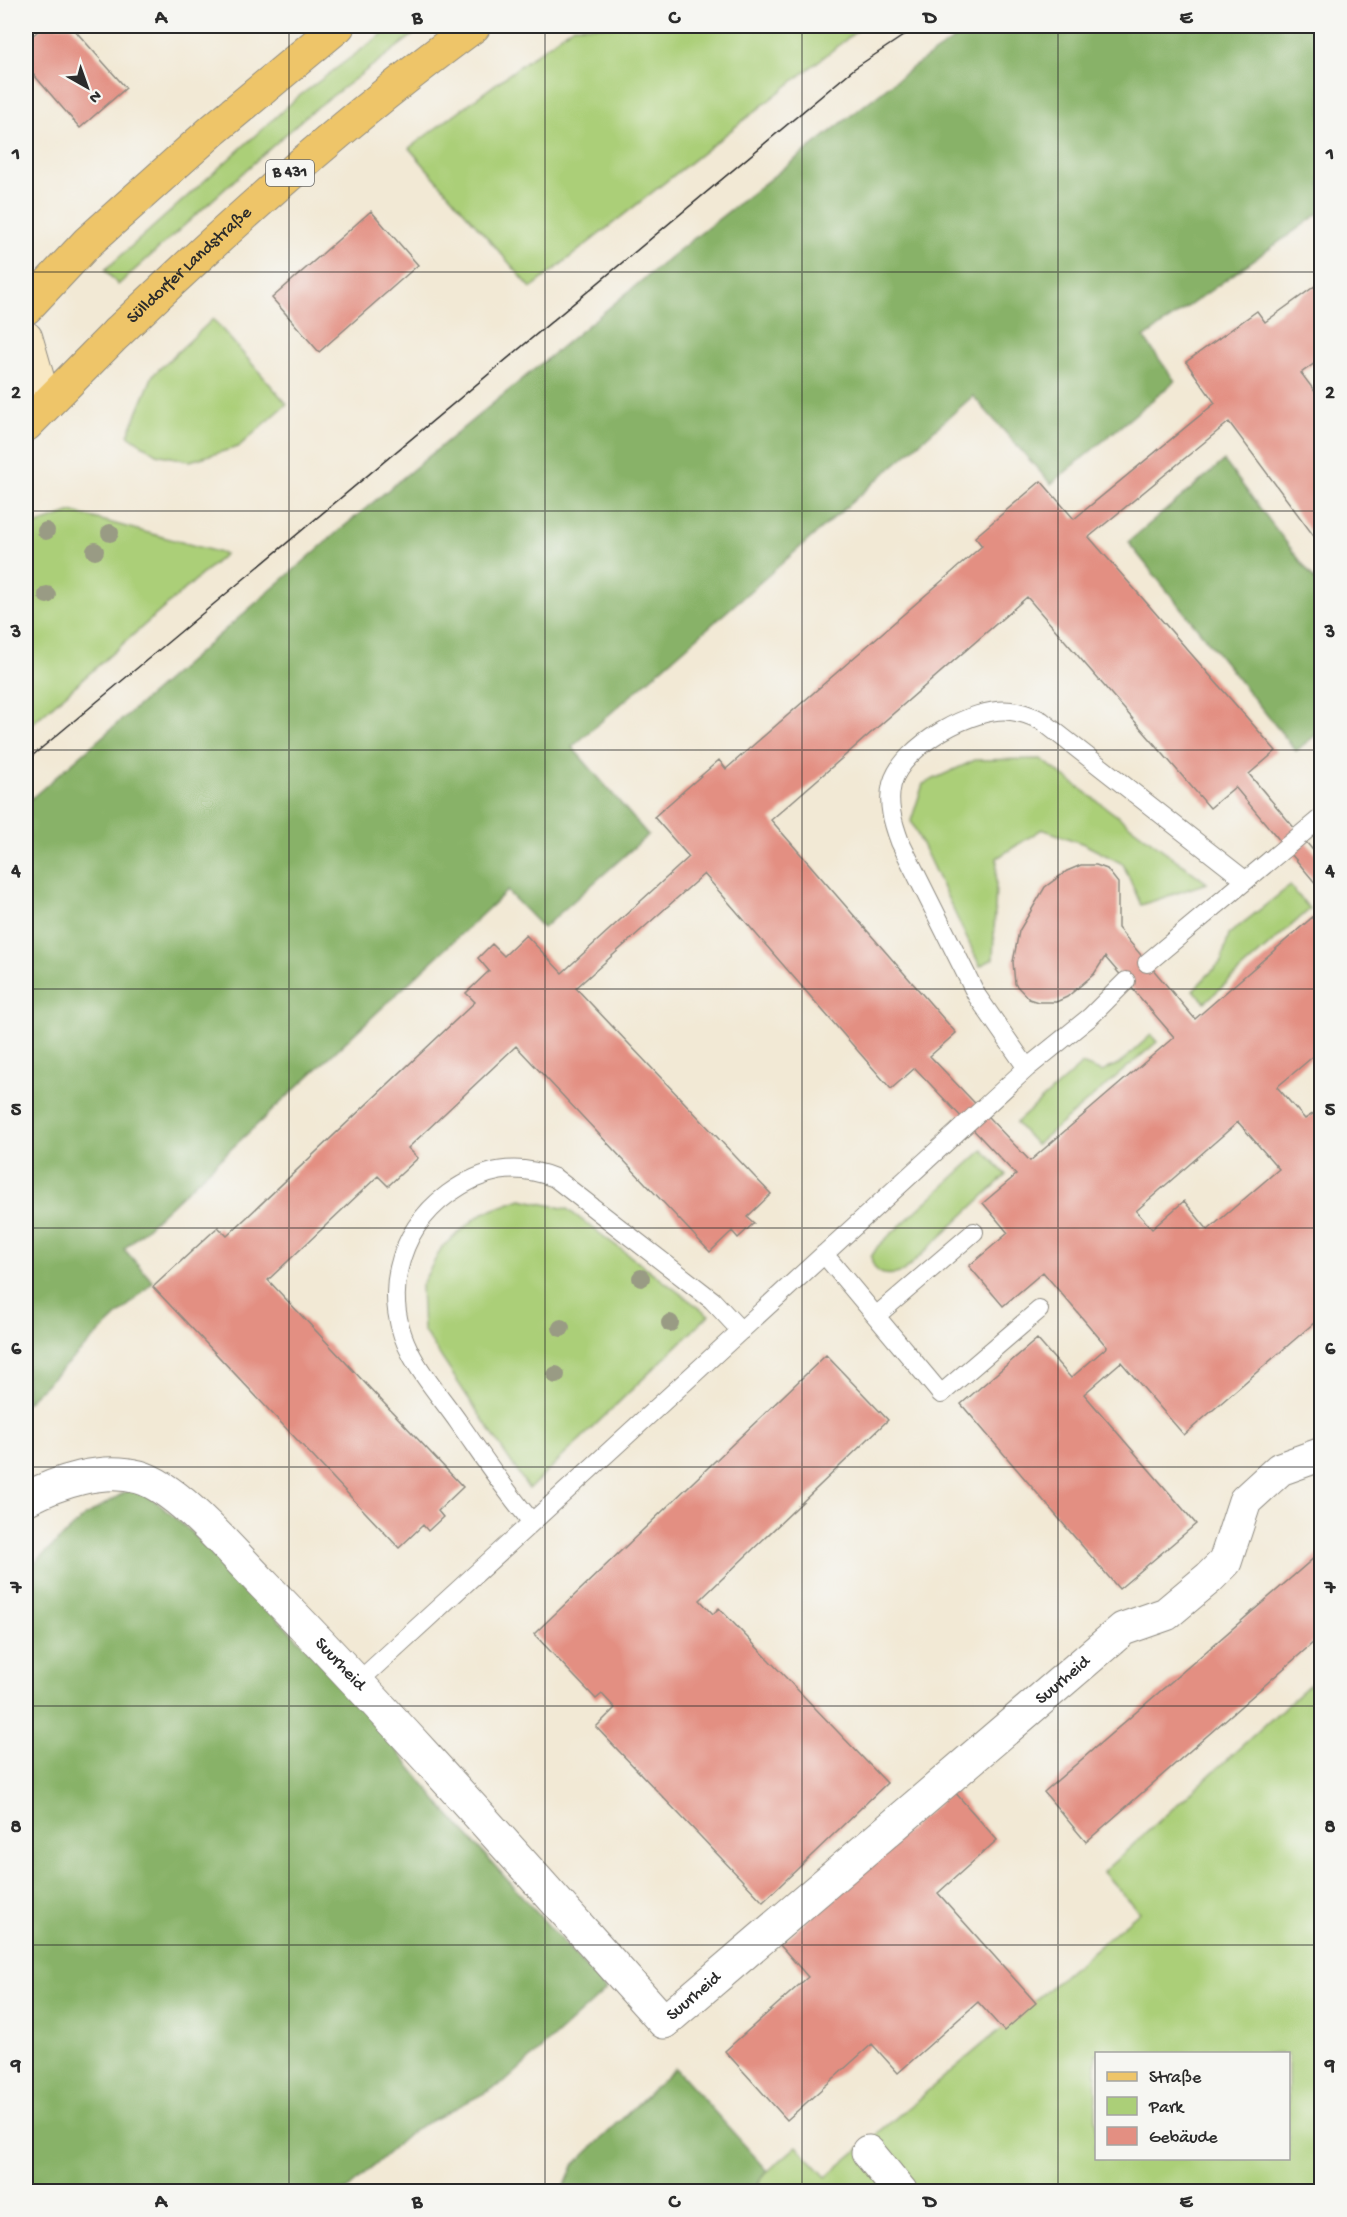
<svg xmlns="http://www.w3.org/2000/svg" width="1347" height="2217" font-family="'Gochi Hand',sans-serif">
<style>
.green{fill:#abcf78;stroke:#6b7d52;stroke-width:1.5;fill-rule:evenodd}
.forest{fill:#88b268;stroke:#5a6e4a;stroke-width:1.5}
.building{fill:#e38f82;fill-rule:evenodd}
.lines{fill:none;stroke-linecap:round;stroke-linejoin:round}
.service-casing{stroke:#8e8a80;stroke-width:20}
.minor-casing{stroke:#8e8a80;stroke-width:35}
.secondary-casing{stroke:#8e8a80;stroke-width:35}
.primary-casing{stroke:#8e8a80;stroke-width:35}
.trunk-casing{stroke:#8e8a80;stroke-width:35}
.service{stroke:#fff;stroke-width:18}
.minor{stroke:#fff;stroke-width:33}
.secondary{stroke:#f8e8c3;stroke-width:33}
.primary{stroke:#eec569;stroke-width:33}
.trunk{stroke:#eec569;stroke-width:33}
.tram{stroke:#2b2b2b;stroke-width:1.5}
.tree{fill:#999b84}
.grid{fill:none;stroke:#2b2b2b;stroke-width:1.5;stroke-opacity:0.55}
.labels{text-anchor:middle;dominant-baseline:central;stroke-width:5;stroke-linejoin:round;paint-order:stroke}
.shield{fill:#f6f6f2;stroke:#686867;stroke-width:1.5}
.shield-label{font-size:16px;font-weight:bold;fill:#2b2b2b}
.street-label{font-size:18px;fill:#2b2b2b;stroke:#f6f6f2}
.neatline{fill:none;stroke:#2b2b2b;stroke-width:2}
.grid-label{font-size:20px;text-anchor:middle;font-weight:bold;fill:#2b2b2b}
</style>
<rect width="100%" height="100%" fill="#f6f6f2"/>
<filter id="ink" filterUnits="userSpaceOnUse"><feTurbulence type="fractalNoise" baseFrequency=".0167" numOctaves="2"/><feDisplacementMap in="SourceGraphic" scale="12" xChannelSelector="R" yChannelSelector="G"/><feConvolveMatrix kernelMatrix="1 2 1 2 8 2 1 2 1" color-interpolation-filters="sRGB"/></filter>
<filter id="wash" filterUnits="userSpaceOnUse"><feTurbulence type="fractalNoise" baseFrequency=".008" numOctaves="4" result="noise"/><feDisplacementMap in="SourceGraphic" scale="24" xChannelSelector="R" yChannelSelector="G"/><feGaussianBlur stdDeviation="1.35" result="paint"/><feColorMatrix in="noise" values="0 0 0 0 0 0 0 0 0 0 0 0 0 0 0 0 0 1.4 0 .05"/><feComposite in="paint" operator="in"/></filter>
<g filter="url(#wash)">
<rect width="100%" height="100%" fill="#f2e9d5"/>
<path class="green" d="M393 26H425L307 115 118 285 105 270 298 97Z
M574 26H863L531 288 409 148Z
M213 319 287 404 238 447 190 461 156 454 128 435 153 375Z
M72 512 225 554 26 729V528Z
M1041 759 1207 883 1141 905 1123 864 1084 844 1042 829 997 858 993 959 980 966 911 821 923 784 975 760Z
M1290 886 1310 909 1205 1002 1193 990 1221 962 1229 934Z
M1151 1035 1157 1042 1036 1145 1016 1123 1082 1064 1102 1072 1120 1063Z
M983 1150 1006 1175 903 1272C887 1277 874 1276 871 1257L878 1246Z
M521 1199 567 1209 709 1315 529 1489 423 1330 421 1286 442 1247 481 1214Z
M1321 1674V2191L751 2192 768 2171 797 2146 826 2177 1139 1912 1103 1872ZM1096 2054H1288V2158H1096Z"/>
<path class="forest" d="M974 26H1321V212L1144 338 1175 381 1051 484 973 396 572 747 648 835 543 928 507 891 124 1249 153 1282 26 1403V803L342 528 674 254 913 67Z
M1224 461 1321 588V731L1296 751 1128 542Z
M137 1485 189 1530 348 1689 443 1808 606 1990 504 2083 413 2130 346 2191 26 2192V1571L85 1516Z
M675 2068 768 2171 751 2191H562L573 2166Z"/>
<g id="blocks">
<path class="building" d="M44 26H71L126 88 80 128 26 66V41Z
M371 211 418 265 319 352 272 298Z
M1322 281V358L1301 373 1322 401V547L1229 422 1089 537 1276 751 1249 774 1322 861V891L1235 787 1210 808 1027 597 771 820 956 1033 930 1056 1030 1161 1174 1037 1105 957 1094 974 1067 997 1056 1002H1038L1029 999 1015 984 1013 962 1019 931 1045 887 1067 871 1081 865H1096L1107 869 1118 883V928L1195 1019 1322 909V1049L1277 1087 1305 1119 1322 1108V1316L1184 1435 1121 1362 1084 1394 1196 1524 1119 1589 961 1404 1037 1339 1071 1378 1107 1347 1043 1272 1003 1306 969 1266 1008 1233 983 1203 1016 1175 915 1068 891 1089 704 874 576 988 771 1194 747 1217 754 1223 738 1238 732 1231 710 1252 516 1046 408 1148 418 1158 388 1186 378 1176 268 1280 463 1487 438 1511 443 1517 428 1531 423 1525 399 1548 153 1287 218 1227 227 1236 475 1002 466 993 489 971 478 958 492 944 504 956 526 935 562 973 689 857 654 817 719 760 726 769 982 546 975 537 1041 481 1074 519 1215 403 1186 362 1257 311 1265 322ZM1238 1122 1279 1169 1208 1230 1184 1201 1152 1229 1136 1211Z
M826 1355 888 1420 700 1600 713 1614 719 1608 887 1783 763 1902 596 1727 615 1708 602 1694 596 1699 534 1634Z
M1322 1551V1635L1086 1842 1044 1792Z
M953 1790 997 1840 938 1893 1036 2003 1004 2031 978 2002 898 2073 872 2044 787 2120 725 2051 808 1977 780 1945Z"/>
</g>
</g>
<g filter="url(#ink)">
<use href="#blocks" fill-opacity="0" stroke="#8e8a80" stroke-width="1.5"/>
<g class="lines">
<defs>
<path id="service" d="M1147 963 1322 817
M1027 1068 977 996 900 842C893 823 887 804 892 784 902 746 974 706 1011 711 1022 712 1032 716 1042 721L1245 880
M824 1254 941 1394 1039 1310
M876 1316 974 1232
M532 1522C505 1491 483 1457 459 1423 444 1401 425 1380 412 1356 381 1300 396 1232 448 1194 483 1169 515 1162 555 1178L712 1300 741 1331
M358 1682 1027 1068 1090 1017 1126 981"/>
<g id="minor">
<path id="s1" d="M26 1499C58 1482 102 1467 139 1477 179 1488 235 1556 265 1586 403 1727 532 1875 664 2022L1123 1629 1166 1614 1209 1578 1225 1562 1245 1501 1280 1469 1322 1454"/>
<path d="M868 2152 901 2192"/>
</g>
<path id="secondary" d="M26 338 45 404"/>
<path id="primary" d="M26 425 117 333"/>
<g id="trunk">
<path d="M26 308 88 242 213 130 338 26"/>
<path id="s2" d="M117 333C231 224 347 119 474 26"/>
</g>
</defs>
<use href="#service" class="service-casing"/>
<use href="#minor" class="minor-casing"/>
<use href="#secondary" class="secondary-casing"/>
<use href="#primary" class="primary-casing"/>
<use href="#trunk" class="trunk-casing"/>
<use href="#service" class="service"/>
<use href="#minor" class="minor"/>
<use href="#secondary" class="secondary"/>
<use href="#primary" class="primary"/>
<use href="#trunk" class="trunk"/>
<path class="tram" d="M26 761 855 68 918 26"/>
</g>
<g class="tree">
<circle cx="46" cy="531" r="9"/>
<circle cx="110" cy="533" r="9"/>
<circle cx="95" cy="551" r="9"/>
<circle cx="47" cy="595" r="9"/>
<circle cx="641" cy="1278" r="9"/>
<circle cx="670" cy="1323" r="9"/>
<circle cx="561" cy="1328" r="9"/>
<circle cx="556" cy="1375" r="9"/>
</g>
</g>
<path class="grid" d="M289 26V2192M545 26V2192M802 26V2192M1058 26V2192M26 272H1322M26 511H1322M26 750H1322M26 989H1322M26 1228H1322M26 1467H1322M26 1706H1322M26 1945H1322"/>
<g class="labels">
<rect class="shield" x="266" y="160" width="48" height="26" rx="4.5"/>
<g class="shield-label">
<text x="290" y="173">B 431</text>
</g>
<g class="street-label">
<text stroke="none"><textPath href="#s2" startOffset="99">Sülldorfer Landstraße</textPath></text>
<text stroke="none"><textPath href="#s1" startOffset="394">Suurheid</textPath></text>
<text stroke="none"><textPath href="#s1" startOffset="1402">Suurheid</textPath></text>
<text stroke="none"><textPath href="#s1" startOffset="916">Suurheid</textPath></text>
</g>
</g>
<rect width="1347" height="2217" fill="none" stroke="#f6f6f2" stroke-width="66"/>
<rect x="1095" y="2052" width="195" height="108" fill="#f6f6f2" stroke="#a5a5a2" stroke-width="1.5"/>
<rect x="1107" y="2072" width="30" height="9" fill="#eec569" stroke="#a5a5a2" stroke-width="1.5"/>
<text x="1149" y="2082" font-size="18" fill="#2b2b2b">Straße</text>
<rect x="1107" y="2097" width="30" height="18" fill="#abcf78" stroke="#a5a5a2" stroke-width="1.5"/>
<text x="1149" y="2112" font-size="18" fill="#2b2b2b">Park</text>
<rect x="1107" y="2127" width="30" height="18" fill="#e38f82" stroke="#a5a5a2" stroke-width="1.5"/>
<text x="1149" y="2142" font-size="18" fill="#2b2b2b">Gebäude</text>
<g transform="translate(87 87) rotate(140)" stroke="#f6f6f2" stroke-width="4.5" paint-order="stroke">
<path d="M0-4.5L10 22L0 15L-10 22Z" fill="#2b2b2b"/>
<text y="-9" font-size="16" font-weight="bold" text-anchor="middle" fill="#2b2b2b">N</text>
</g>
<rect x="33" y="33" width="1281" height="2151" class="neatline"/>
<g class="grid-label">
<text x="161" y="23">A</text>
<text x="417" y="23">B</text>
<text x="674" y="23">C</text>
<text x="930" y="23">D</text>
<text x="1186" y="23">E</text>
<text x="16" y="159">1</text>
<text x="1330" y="159">1</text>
<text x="16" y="398">2</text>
<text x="1330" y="398">2</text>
<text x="16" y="637">3</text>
<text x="1330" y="637">3</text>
<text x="16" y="876">4</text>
<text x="1330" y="876">4</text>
<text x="16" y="1115">5</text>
<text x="1330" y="1115">5</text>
<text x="16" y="1354">6</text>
<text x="1330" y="1354">6</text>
<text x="16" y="1593">7</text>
<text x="1330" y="1593">7</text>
<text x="16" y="1832">8</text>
<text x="1330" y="1832">8</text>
<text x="16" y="2071">9</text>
<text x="1330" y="2071">9</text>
<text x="161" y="2207">A</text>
<text x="417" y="2207">B</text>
<text x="674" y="2207">C</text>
<text x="930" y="2207">D</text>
<text x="1186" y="2207">E</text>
</g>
</svg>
